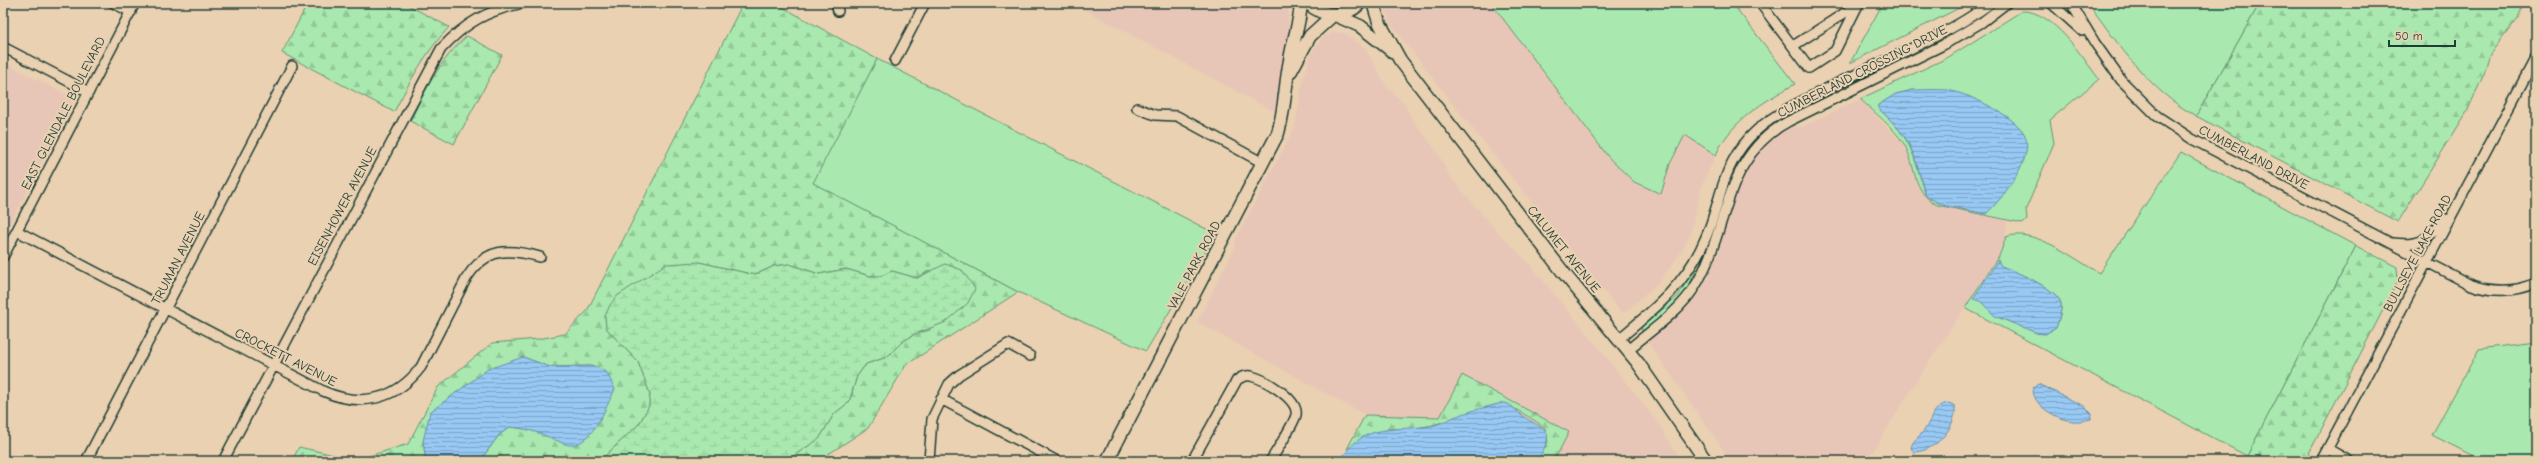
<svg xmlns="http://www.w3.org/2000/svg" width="2539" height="464" font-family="'Comic Neue',sans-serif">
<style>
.built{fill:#e8c6b7}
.green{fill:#a9e8af;stroke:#649272;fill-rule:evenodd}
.forest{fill:url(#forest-firs);stroke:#649272}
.wetland{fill:url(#wetland-marsh);stroke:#649272}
.water{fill:url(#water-rules);stroke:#6890a7}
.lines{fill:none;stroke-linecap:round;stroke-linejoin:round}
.minor-casing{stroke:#1f3d34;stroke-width:12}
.major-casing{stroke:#1f3d34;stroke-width:15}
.minor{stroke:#ead1b2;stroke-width:9}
.major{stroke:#ead1b2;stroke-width:12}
.labels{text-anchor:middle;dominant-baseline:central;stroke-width:4;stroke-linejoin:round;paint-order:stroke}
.street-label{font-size:13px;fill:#1f3d34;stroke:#ead1b2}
</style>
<defs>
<pattern id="forest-firs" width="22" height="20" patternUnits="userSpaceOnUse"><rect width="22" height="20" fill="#a9e8af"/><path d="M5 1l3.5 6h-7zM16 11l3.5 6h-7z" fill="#91c897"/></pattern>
<pattern id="wetland-marsh" width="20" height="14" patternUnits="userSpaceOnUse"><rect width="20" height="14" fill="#a9e8af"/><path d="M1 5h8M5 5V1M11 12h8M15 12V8" fill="none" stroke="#91c897"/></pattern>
<pattern id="water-rules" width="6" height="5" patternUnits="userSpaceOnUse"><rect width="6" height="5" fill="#98c8f4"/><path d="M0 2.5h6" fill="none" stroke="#7ba4c6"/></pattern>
</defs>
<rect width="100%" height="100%" fill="#ead1b2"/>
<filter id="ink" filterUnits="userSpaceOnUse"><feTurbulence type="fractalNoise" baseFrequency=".025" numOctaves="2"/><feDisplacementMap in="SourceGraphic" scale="8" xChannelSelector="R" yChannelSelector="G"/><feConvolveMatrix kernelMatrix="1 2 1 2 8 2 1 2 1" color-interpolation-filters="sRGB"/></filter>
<g filter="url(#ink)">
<path class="built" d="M1072 3H1286L1289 12 1288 24 1294 25 1282 66 1275 112Z
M1383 3H1491L1610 159 1634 182 1647 189 1665 178 1685 135 1716 155 1702 185 1690 235 1681 252 1660 281 1625 312H1621L1583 266 1449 99 1390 23Z
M1333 32 1344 33 1365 48 1386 86 1405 105 1411 117 1439 155 1448 174 1501 236 1526 260 1601 350 1655 419 1682 461H1554L1569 432 1462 375 1440 417 1365 415 1197 322 1235 247V240L1295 127 1301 89 1310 55 1321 39Z
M3 62 75 99 3 237Z
M1860 99 1904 145 1912 161 1918 187 1928 200 1937 205 2007 221 2006 237 2000 254 1919 377 1867 461H1731L1652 348 1649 343 1651 339 1683 309 1706 279 1720 249 1730 203 1750 160 1768 140 1786 126 1793 125 1800 128Z"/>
<path class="green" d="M1491 3H1732L1795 84C1765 101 1730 121 1716 155L1685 135 1670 164 1661 194 1634 182 1610 159Z
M1883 3H1905L1904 6 1907 8 1916 3H1969L1850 63Z
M2000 3 1952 35 1853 83 1861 76Z
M2088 3H2260L2196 116C2148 90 2120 46 2088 3Z
M2022 11C2053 10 2082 57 2099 79L2050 120 2054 143 2026 209 2027 220 2022 223 1937 205C1911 191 1917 166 1904 144 1893 127 1875 113 1860 99L1947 58ZM1913 90 1968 96 2006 116 2022 130 2024 160 2002 196H1926C1912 152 1914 141 1878 108V105L1896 94Z
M877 59 1216 234 1146 351 1018 292 812 183Z
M2181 152 2356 246 2247 456 1965 308 2000 254 2006 237C2033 226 2076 260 2099 273ZM2001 266C2014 271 2059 289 2061 304 2062 310 2058 322 2056 328L2045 334 2037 333 1995 316 1980 301Z
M1697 264C1689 297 1669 310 1644 330H1641L1642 327 1678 296Z
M2536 342V461H2483L2432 435 2479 349Z"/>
<path class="forest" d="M308 3H404L449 27C425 53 410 81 394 112L282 53Z
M743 3H775L877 59 813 183 1018 292 906 365 868 428 818 461H781L790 458 819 439 834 414 849 402 857 376 866 364 887 357 902 342 915 334 930 330V270L917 278 892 271 881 276H870L846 269 819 274 789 264 774 266 759 273 751 274 699 262 605 316 606 328 638 362 650 394 649 406 639 424 605 456 602 461H480L499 435 510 427 532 429 547 434 590 366 550 367 523 357 423 441 426 461H292L299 447 356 460 408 444 438 387 492 343 538 339 565 334 587 311Z
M2260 3H2524L2518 18 2490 54 2484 74 2467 112 2398 222 2196 116Z
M467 36 502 55 454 144 410 121C426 90 440 59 467 36Z
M2356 246 2397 267 2398 281 2305 461H2258L2247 456Z
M1462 375 1569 432 1554 461H1538L1548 442 1545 428C1538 422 1510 405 1502 403L1433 425 1406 430 1390 428 1347 449 1365 415 1440 417Z"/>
<path class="wetland" d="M699 262 751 274 759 273 774 266 789 264 819 274 846 269 870 276H881L892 271 917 278 945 264 962 270 975 289 968 303 946 322 915 334 902 342 887 357 866 364 857 376 849 402 834 414 819 439 790 458 781 461H742L719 457 692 461H602L605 456 639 424 649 406 650 394 638 362 606 328 605 316 610 305 617 296 666 264Z"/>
<path class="water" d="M1913 90C1924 90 1936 89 1947 90 1967 93 2020 117 2026 138 2032 161 2002 199 1986 214L1942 205 1926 196C1913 152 1914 141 1878 108V105L1896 94Z
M1998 260 2001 266C2014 271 2059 289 2061 304 2062 310 2058 322 2056 328L2045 334 2037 333 1995 316 1980 301 1973 299Z
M523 357 550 367 590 366 597 367 607 373 615 389C607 405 589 453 565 444 543 435 536 430 510 427L499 435 480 461H426L423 441 430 412 488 369Z
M2038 384 2084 406 2092 414 2091 419C2085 420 2079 422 2073 421 2057 419 2032 406 2033 388Z
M1502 403C1511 403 1514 409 1520 414 1546 433 1557 425 1538 461H1340C1364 420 1395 433 1435 425 1443 423 1450 418 1457 416 1472 410 1487 407 1502 403Z
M1949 403 1955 406C1957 427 1935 452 1914 452L1911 448C1913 440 1917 439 1922 433 1932 422 1932 405 1949 403Z"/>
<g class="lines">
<defs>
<path id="minor" d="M113 3 131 12
M836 3 838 11
M1760 3 1809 68 1835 51 1859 3
M2051 3 2082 31
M2071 3 2095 43 2121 80 2157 116 2192 139 2469 284C2491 292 2514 293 2536 283
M1793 46 1857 5
M3 47 89 92
M895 61 925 3
M1137 108 1155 115 1177 116 1263 163
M17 231 323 391C361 408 396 400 421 367L466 279C486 247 508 248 540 257
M2393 243C2420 247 2428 238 2445 219
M3 257 135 3
M1619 339C1655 309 1688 282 1706 237 1721 201 1721 169 1749 138 1769 116 1796 104 1822 91 1878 62 1940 40 1991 3
M1628 350C1650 331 1678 313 1694 288 1730 231 1721 157 1789 121L1943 45 1982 22 2007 3
M941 399 1057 461
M2328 449 2349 461
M86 461 292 66
M223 461 441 49C466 22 487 11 523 3
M929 461 932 419 949 384 959 375 1008 344 1030 356
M1192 461 1237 380C1241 377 1246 375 1251 376 1264 379 1299 399 1296 415 1294 423 1275 454 1270 461
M2321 461 2536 57"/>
<path id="major" d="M1308 3C1323 17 1345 19 1360 3
M1373 3 1379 22 1400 60 1563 272 1638 363 1706 461
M1335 15 1360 26 1392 51
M1291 71 1310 36 1333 15
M1107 461 1278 133C1285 109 1285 85 1290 60 1293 40 1300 23 1301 3"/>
</defs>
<use href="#minor" class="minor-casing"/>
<use href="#major" class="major-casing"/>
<use href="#minor" class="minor"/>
<use href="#major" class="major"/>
</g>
</g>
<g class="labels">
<g class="street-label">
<text transform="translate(1862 71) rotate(-27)">CUMBERLAND CROSSING DRIVE</text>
<text transform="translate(63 113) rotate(-63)">EAST GLENDALE BOULEVARD</text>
<text transform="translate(2254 157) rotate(28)">CUMBERLAND DRIVE</text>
<text transform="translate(342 206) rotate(-62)">EISENHOWER AVENUE</text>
<text transform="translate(1564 249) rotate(51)">CALUMET AVENUE</text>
<text transform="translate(2417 253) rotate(-62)">BULLSEYE LAKE ROAD</text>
<text transform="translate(178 258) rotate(-63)">TRUMAN AVENUE</text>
<text transform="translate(1194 265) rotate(-62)">VALE PARK ROAD</text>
<text transform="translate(286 357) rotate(27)">CROCKETT AVENUE</text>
</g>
</g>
<rect width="2539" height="464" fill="none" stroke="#ead1b2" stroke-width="16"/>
<rect x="8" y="8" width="2523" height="448" fill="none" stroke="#1f3d34" stroke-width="1.5" filter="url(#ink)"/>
<path d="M2389 40v6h66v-6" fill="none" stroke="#1f3d34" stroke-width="2"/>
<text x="2395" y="40" font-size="12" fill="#1f3d34" stroke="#ead1b2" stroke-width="3" paint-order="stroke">50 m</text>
</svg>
